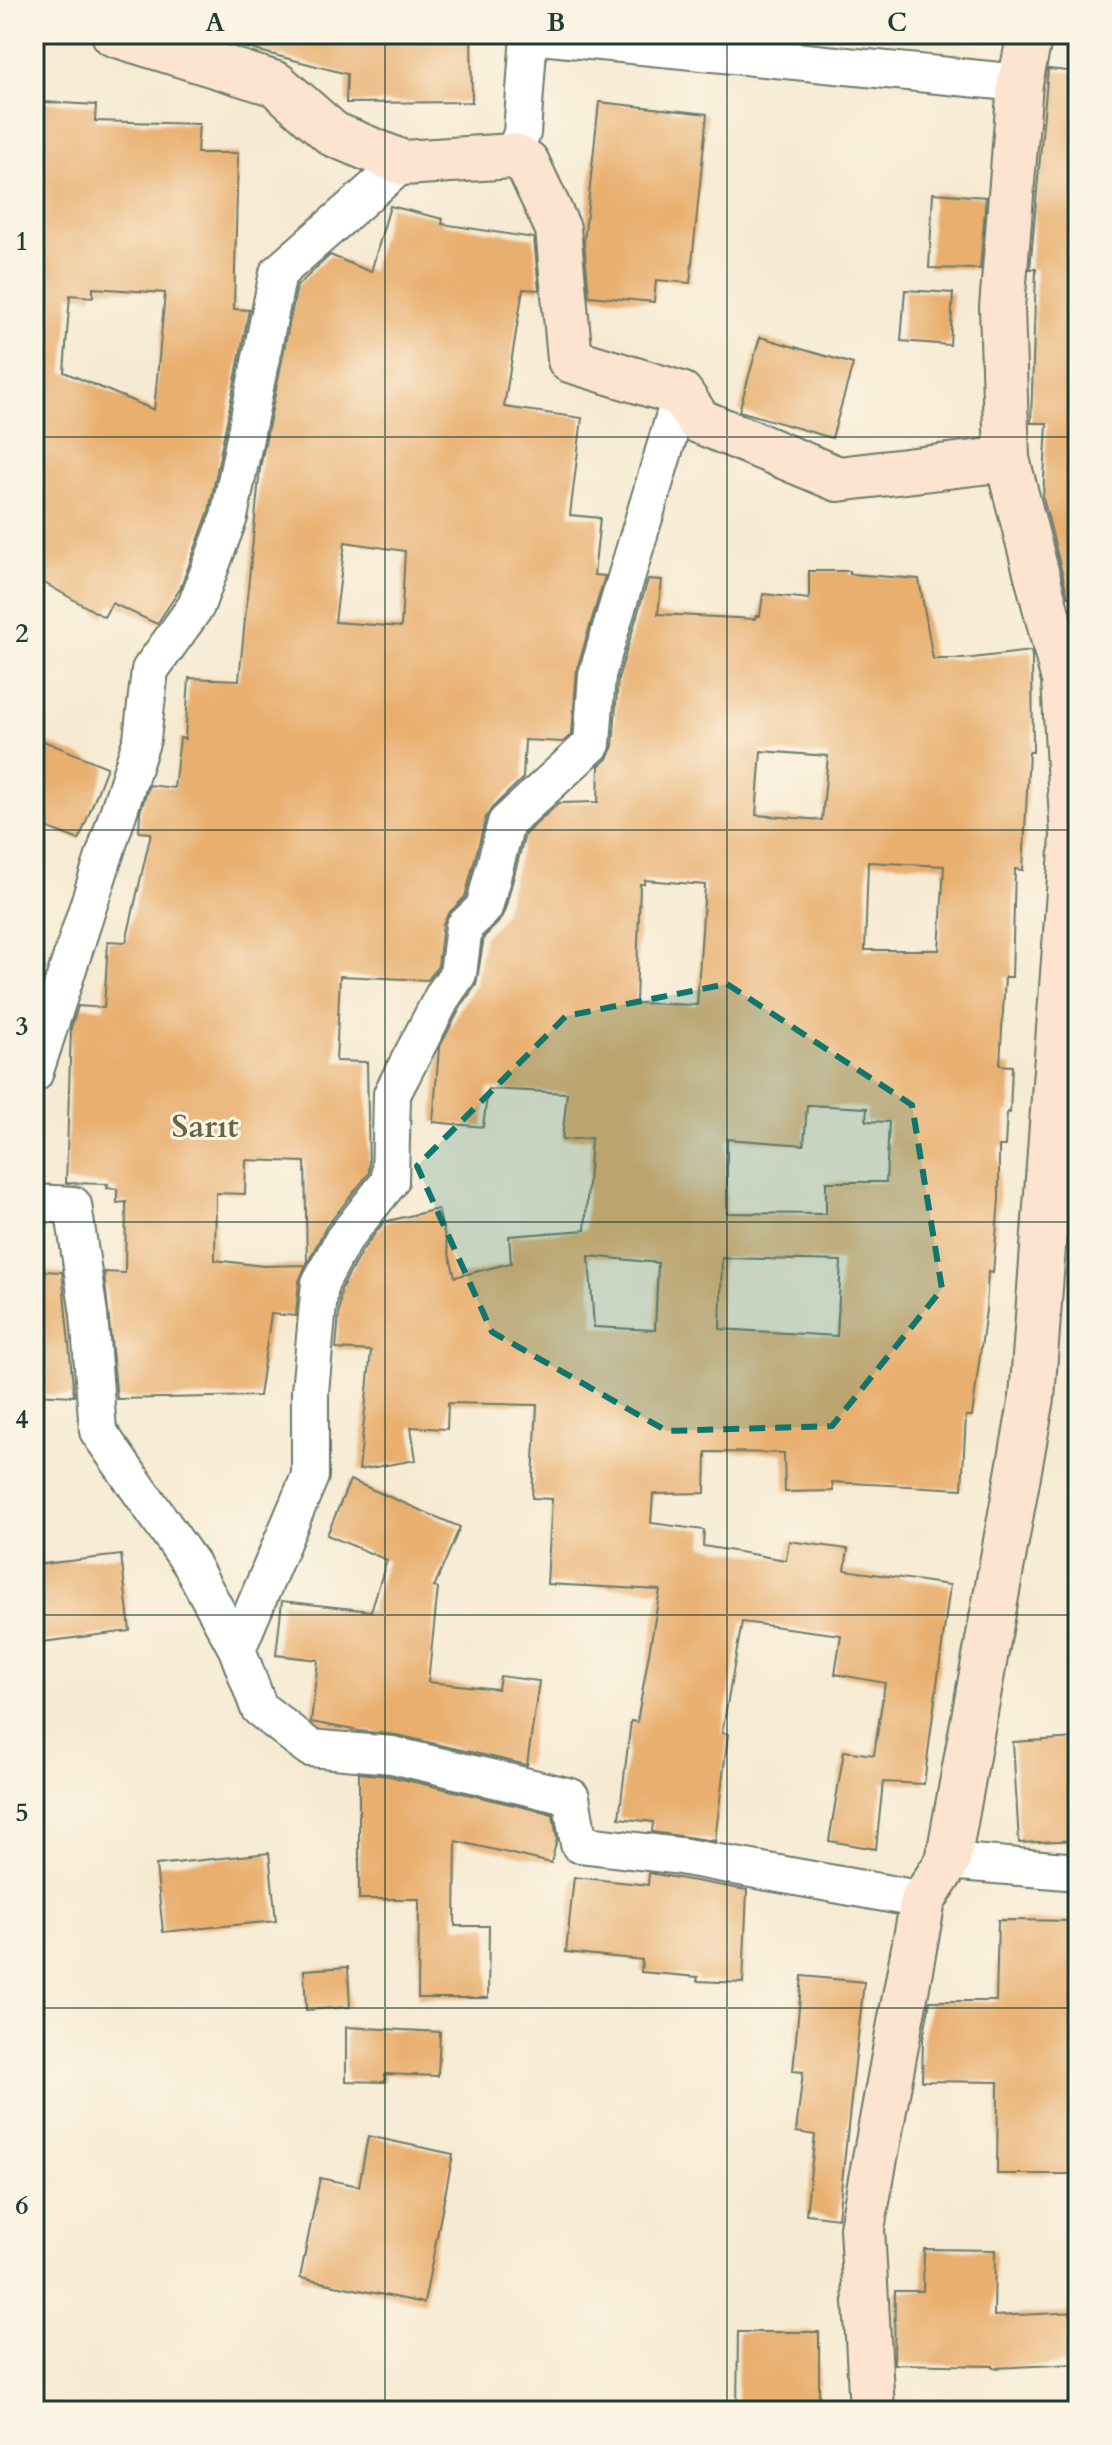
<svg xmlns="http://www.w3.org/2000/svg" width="1112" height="2445" font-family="Cardo,serif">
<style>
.building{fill:#e8af6e;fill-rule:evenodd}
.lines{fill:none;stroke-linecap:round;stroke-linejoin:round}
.street-casing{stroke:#6a7a6b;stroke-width:40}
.secondary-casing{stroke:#6a7a6b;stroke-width:48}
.street{stroke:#fff;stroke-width:36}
.secondary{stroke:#fde4d0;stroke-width:44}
.marked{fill:#0f766e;fill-opacity:0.2;stroke:#0f766e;stroke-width:6;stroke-dasharray:16 10;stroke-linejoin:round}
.grid{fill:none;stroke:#1f3d34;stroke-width:2;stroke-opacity:0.55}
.labels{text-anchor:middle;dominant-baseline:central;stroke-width:6;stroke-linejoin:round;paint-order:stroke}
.quarter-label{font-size:32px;font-weight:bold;fill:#656548;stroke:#fcf5e5}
.neatline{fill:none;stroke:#1f3d34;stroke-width:3}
.grid-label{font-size:26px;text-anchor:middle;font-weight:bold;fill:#1f3d34}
</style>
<rect width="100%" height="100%" fill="#fcf5e5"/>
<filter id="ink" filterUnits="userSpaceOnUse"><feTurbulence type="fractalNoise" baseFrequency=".0125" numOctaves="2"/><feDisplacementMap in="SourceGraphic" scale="16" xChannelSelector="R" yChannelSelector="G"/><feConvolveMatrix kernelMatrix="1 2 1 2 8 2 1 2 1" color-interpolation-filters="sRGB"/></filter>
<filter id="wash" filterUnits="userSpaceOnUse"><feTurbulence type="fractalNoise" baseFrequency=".006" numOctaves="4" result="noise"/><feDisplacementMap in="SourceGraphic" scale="32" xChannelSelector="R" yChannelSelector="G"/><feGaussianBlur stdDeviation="1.8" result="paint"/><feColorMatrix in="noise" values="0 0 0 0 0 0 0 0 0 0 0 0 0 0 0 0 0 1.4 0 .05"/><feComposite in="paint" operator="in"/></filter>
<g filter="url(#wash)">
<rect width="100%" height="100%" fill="#f6ead2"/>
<g id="blocks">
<path class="building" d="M237 34H471L472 102 346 103 347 74 236 45Z
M1048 69 1078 72V597H1068L1043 497 1047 423H1031L1036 269H1030Z
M44 102 96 105 95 121 199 124 197 153H238L234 309 249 310 209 511 180 589 157 624 112 603 104 617 34 577V177L38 178ZM93 288 165 293 154 410 64 372 70 295 93 297Z
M599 102 707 114 690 283 656 280 654 302 589 296 584 242Z
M933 193 986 197 980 269 929 268Z
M390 206 443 219 442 224 534 238 539 290 523 289 504 407 582 418 570 515 600 518 594 575 605 576 577 669 572 734 563 742 525 740 523 778 492 808 486 817 465 897 450 912 443 923 438 966 428 980 340 976 336 1061 367 1062 369 1173 326 1227 307 1264 305 1162 246 1160 245 1194 216 1193 215 1260 263 1266 306 1265 299 1281 296 1316 271 1314 259 1396 117 1399 104 1272 125 1273 126 1202 117 1203V1189L107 1188 108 1184 66 1183 71 1028 78 1006 104 1008 108 941 126 942 151 833 139 832 140 812 149 785 174 788 180 738 185 739 189 678 239 680 260 468 297 286 330 255 371 272ZM345 542 405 551 401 627 335 622Z
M905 290 953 293 950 345 901 341Z
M760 337 853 364 832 438 739 411Z
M809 571H850V574L919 579 933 659H964L1031 651 1032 656 1033 752H1029L1023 870 1015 869 1012 977H1005L1000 1065 1012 1066 1010 1113 1007 1112 1005 1146H999V1199L993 1273 988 1272 986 1310 972 1416H966L962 1489 832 1482 833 1491 785 1492 784 1453 706 1452 705 1493 653 1494 651 1523 704 1530 703 1546 786 1560 789 1541 848 1549 845 1570 950 1585 924 1784 883 1782 876 1849 829 1841 844 1751 874 1755 885 1683 835 1674 841 1635 742 1622 722 1733 728 1734 715 1841 652 1832 653 1822 619 1818 631 1721 637 1722 660 1590 547 1584 552 1499 532 1498 537 1405 448 1403 447 1429 411 1427 416 1460 359 1470 371 1351 336 1349 341 1289 361 1252 384 1222 438 1209 455 1277 511 1263 509 1236 585 1230 591 1138 562 1140 567 1093 488 1089 483 1127 433 1122 439 1048 462 1005 476 985 484 937 498 923 504 913 525 834 559 803 598 802 599 766 607 759 613 746 618 679 648 579 662 580 658 614 755 619 756 616H760L763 594 809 599ZM761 751 828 756 822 820 756 815ZM868 862 944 866 939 950H865ZM645 880 705 885 697 1005 636 1003 640 884H644ZM807 1105 867 1108 866 1121 889 1122 886 1182H826V1214L727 1213V1139L804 1145ZM589 1256 658 1263 655 1330 594 1327ZM722 1258 841 1261 837 1336 720 1329Z
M34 737 107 767 79 840 43 826 46 818 34 813Z
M42 1271 62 1272 74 1396 34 1394V1314L40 1315Z
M350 1480 460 1527 434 1587 438 1588 428 1682 498 1689 500 1676 539 1681 527 1765 397 1735 359 1731 311 1722 318 1660 276 1655 282 1601 371 1611 387 1560 327 1535Z
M121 1555 130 1631 34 1643V1565Z
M1078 1738V1840L1019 1843 1013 1742Z
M359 1773 389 1776 553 1814 557 1839 551 1863 456 1841 455 1926H489L488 1998H418L419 1899H359Z
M269 1853 276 1921 163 1932 156 1865Z
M649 1873 747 1890 743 1983 697 1981 698 1977 641 1972 642 1960 566 1952 574 1877 648 1885Z
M998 1920 1078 1921 1075 2174H997L998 2082 922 2081 923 2039 930 2001H996Z
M348 1967 350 2007 306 2010 304 1970Z
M802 1976 864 1982 838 2218 806 2214 815 2135 796 2132 803 2072 793 2071Z
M346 2027 440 2032 438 2076 385 2074V2082L346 2081Z
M368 2136 453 2154 424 2303 300 2278 320 2178 359 2186Z
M924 2249 995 2250 994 2316 1078 2312V2364L993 2368V2366L894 2364 895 2291H923Z
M738 2332H819V2410H737Z"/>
</g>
</g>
<g filter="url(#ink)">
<use href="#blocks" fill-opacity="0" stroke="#6a7a6b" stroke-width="2"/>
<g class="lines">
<defs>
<path id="street" d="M513 156 522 133 529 35 1020 83
M34 1074 142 739 150 670 196 606 229 517 278 273 403 163
M34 1203 73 1205 89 1314 98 1431 191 1564 237 1649 259 1708 310 1748 392 1755 571 1797 579 1844 680 1856 923 1900
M237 1649 310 1476V1392L320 1283 343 1240 390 1181 392 1094 444 994 458 974 464 927 484 908 506 823 592 744 597 675 681 394
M948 1861 1078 1872"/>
<path id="secondary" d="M114 34 276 84 333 134 403 163 513 156 527 163 558 229 570 360 681 394 699 421 838 479 1007 459
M872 2411 862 2228 923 1900 948 1861 1032 1398 1073 837 1064 680 1007 459 1002 308 1020 83 1030 34"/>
</defs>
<use href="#street" class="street-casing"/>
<use href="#secondary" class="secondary-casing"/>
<use href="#street" class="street"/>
<use href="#secondary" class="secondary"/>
</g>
</g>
<path class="marked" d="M727 984 912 1105 942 1289 832 1426 667 1431 492 1332 417 1166 566 1016Z"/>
<path class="grid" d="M385 34V2411M727 34V2411M34 437H1078M34 830H1078M34 1222H1078M34 1615H1078M34 2008H1078"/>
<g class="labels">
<g class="quarter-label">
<text x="205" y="1127">Sarıt</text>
</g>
</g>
<rect width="1112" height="2445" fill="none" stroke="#fcf5e5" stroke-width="88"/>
<rect x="44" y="44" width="1024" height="2357" class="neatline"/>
<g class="grid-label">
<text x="215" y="31">A</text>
<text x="556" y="31">B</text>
<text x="897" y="31">C</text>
<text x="22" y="250">1</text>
<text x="22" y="642">2</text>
<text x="22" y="1035">3</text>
<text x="22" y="1428">4</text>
<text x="22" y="1821">5</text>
<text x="22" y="2214">6</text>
</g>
</svg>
